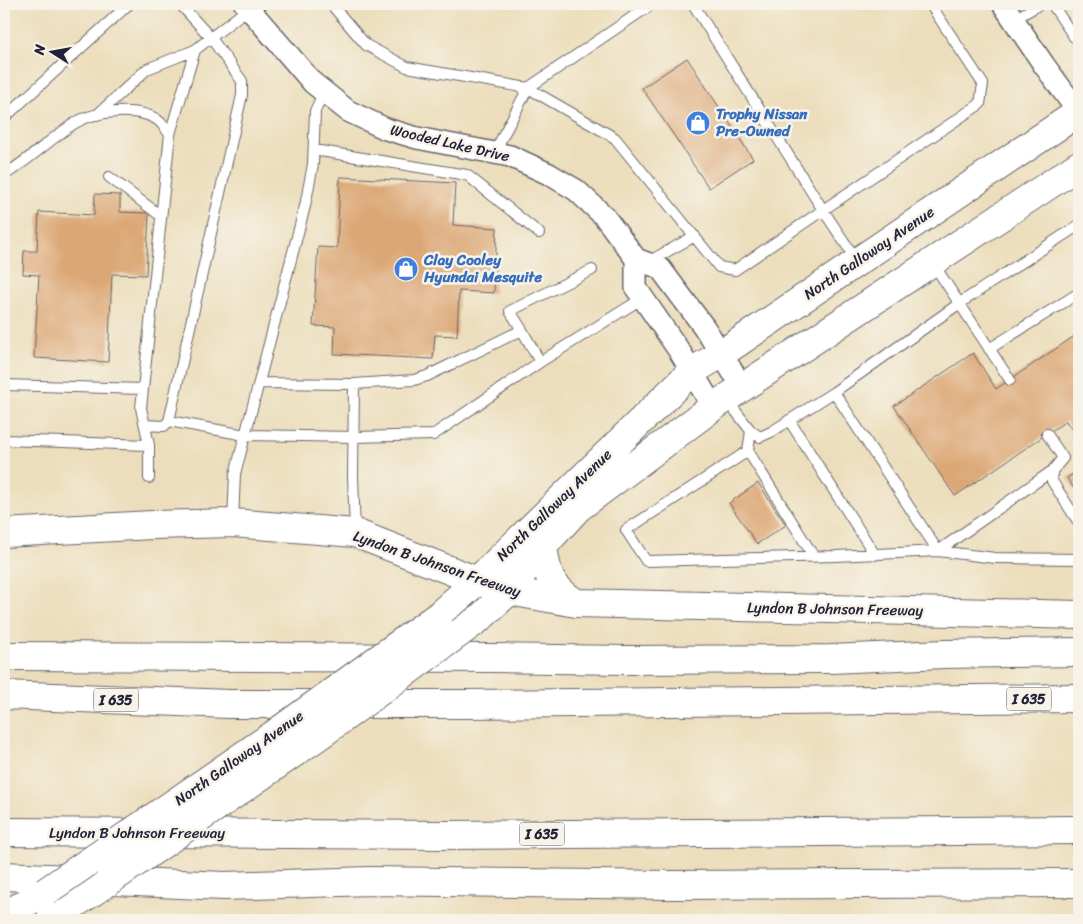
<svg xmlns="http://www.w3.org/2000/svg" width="1083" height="924" font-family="Sriracha,sans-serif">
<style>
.building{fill:#dca776}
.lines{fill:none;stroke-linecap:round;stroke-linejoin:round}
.lane-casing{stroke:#696468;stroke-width:12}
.street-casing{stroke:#696468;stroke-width:24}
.secondary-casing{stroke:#696468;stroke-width:30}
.highway-casing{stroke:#696468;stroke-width:30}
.lane{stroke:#fff;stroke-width:10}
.street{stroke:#fff;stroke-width:21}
.secondary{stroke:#fff;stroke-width:28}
.highway{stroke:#fff;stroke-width:28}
.secondary-bridge-casing{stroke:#696468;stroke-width:30;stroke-linecap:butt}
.secondary-bridge{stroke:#fff;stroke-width:28}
.labels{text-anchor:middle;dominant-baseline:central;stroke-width:5;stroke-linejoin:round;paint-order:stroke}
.shield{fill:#f7f3e8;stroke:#62616f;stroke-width:1}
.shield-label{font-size:14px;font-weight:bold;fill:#22223b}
.shop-label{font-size:15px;font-weight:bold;fill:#366cbe;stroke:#f7f3e8;text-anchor:start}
.street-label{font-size:15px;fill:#22223b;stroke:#f7f3e8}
</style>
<rect width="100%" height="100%" fill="#f7f3e8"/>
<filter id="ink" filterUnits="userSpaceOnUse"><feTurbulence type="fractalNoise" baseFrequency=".02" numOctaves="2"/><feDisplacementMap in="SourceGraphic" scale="10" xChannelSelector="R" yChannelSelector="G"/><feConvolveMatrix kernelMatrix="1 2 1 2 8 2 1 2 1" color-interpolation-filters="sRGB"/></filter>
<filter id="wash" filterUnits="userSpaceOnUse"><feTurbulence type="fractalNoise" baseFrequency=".0096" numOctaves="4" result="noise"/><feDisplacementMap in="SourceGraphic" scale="20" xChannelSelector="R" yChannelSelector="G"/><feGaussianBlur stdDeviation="1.12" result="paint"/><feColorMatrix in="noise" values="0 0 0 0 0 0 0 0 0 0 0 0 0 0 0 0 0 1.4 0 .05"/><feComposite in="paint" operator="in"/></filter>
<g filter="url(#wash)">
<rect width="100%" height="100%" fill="#ecdebc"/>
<g id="blocks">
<path class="building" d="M687 58 753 159 709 188 642 88Z
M340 177 455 183 453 225 497 228 494 293 459 291 457 336 435 335 433 359 334 354 335 327 313 326 318 247 337 248Z
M95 194 120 195V212L149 213 146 275 112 274 108 362 34 358 39 275 23 274 24 251H37L39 212 94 215Z
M1079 333V441L1066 421 955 496 894 406 973 353 996 389Z
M1079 470V496L1067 478Z
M758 483 786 525 757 544 729 503Z"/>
</g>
</g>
<g filter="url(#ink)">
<use href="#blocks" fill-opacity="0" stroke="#696468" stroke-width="1"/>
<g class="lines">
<defs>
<path id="lane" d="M331 4 366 45 407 67 528 88 615 138 719 267 735 270 823 210 857 261
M693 4 823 210 980 104 983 84 930 4
M1052 4 1074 37H1079
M1013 20 1040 4
M97 115 147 69 195 50
M4 118 129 4
M170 134 195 50 249 8
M314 150 467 175 539 233
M494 153 528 88 652 4
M4 175C29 160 50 139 75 123 94 111 141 106 160 122 163 125 166 130 170 134L141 408 149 445V478
M109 177 161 216
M648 262 695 236
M932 262 1010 380
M522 330 510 311 592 270
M989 349 1079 293
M259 383 354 384
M4 385 143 389
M834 392 960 303 1079 225
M727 400 751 431 760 437 771 432 834 392 938 551 995 558 1079 559
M789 420 875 555
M169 421 245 435 354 437 433 435 540 362
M146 425 164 426 169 421 242 95V81L211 38 180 4
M751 431 748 451 626 530 646 561 836 556 938 551 1052 471
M1047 434 1063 458 1052 471V481L1079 523
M4 440 149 445
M748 451 814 557
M233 522 235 474 305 206 313 164 315 111 324 92
M355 532 353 476 354 384 414 380 427 376 522 330 540 362 643 298"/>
<path id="street" d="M245 4 313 83 348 111 386 129 417 138 510 156 549 174 576 190 604 216 636 259 660 268 704 327 743 388
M1003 4 1044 65 1079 113
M636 259V288L680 352 713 407"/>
<path id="secondary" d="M4 533 152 525 233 523 355 533 477 581 509 591 576 603 1079 615
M543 546C547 576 550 586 576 603
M439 615 477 581 691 372 721 354 1079 112
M480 618 509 591 543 546 578 508 621 476 713 407 1079 165
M4 916 45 892
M50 920 108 882"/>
<path id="highway" d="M4 656 493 658 626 660 831 659 944 654 1079 652
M4 695 229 704H468L1079 698
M4 832 447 835 1079 830
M4 876 224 886 369 881 669 885 1079 883"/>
</defs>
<use href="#lane" class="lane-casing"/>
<use href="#street" class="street-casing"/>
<use href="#secondary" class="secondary-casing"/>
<use href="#highway" class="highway-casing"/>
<use href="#lane" class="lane"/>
<use href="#street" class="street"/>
<use href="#secondary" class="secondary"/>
<use href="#highway" class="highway"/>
<defs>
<path id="secondary-bridge" d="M108 882 323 733 480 618
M45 892 273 735 439 615"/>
</defs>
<use href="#secondary-bridge" class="secondary-bridge-casing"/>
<use href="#secondary-bridge" class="secondary-bridge"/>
</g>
</g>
<defs>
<symbol id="shop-disc" viewBox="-11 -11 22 22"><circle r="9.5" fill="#3f7fe0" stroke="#f7f3e8"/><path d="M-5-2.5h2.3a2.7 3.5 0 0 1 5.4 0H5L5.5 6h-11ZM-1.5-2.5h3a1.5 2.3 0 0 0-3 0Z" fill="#fff"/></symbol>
</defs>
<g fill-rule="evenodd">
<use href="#shop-disc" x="684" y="109" width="28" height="28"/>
<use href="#shop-disc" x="392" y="255" width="28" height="28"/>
</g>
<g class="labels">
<g class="shield">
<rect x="1006.5" y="687.5" width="45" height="23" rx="4"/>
<rect x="93.5" y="688.5" width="45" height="23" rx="4"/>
<rect x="519.5" y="822.5" width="45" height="23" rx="4"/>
</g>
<g class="shield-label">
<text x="1029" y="699">I 635</text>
<text x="116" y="700">I 635</text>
<text x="542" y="834">I 635</text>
</g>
<g class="shop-label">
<text x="716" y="114">Trophy Nissan<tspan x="716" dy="17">Pre-Owned</tspan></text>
<text x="424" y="260">Clay Cooley<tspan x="424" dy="17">Hyundai Mesquite</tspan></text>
</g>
<g class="street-label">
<text transform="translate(450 143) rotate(13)">Wooded Lake Drive</text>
<text transform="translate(869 253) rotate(-34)">North Galloway Avenue</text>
<text transform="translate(554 505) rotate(-44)">North Galloway Avenue</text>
<text transform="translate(437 564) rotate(19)">Lyndon B Johnson Freeway</text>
<text transform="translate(835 609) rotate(1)">Lyndon B Johnson Freeway</text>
<text transform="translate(239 758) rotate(-35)">North Galloway Avenue</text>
<text x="137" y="833">Lyndon B Johnson Freeway</text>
</g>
</g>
<rect width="1083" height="924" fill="none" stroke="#f7f3e8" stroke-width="20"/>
<g transform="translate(52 52) rotate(281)" stroke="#f7f3e8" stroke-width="4" paint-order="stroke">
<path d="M0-4L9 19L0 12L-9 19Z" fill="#22223b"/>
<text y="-8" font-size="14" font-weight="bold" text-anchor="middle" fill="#22223b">N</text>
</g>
</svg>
